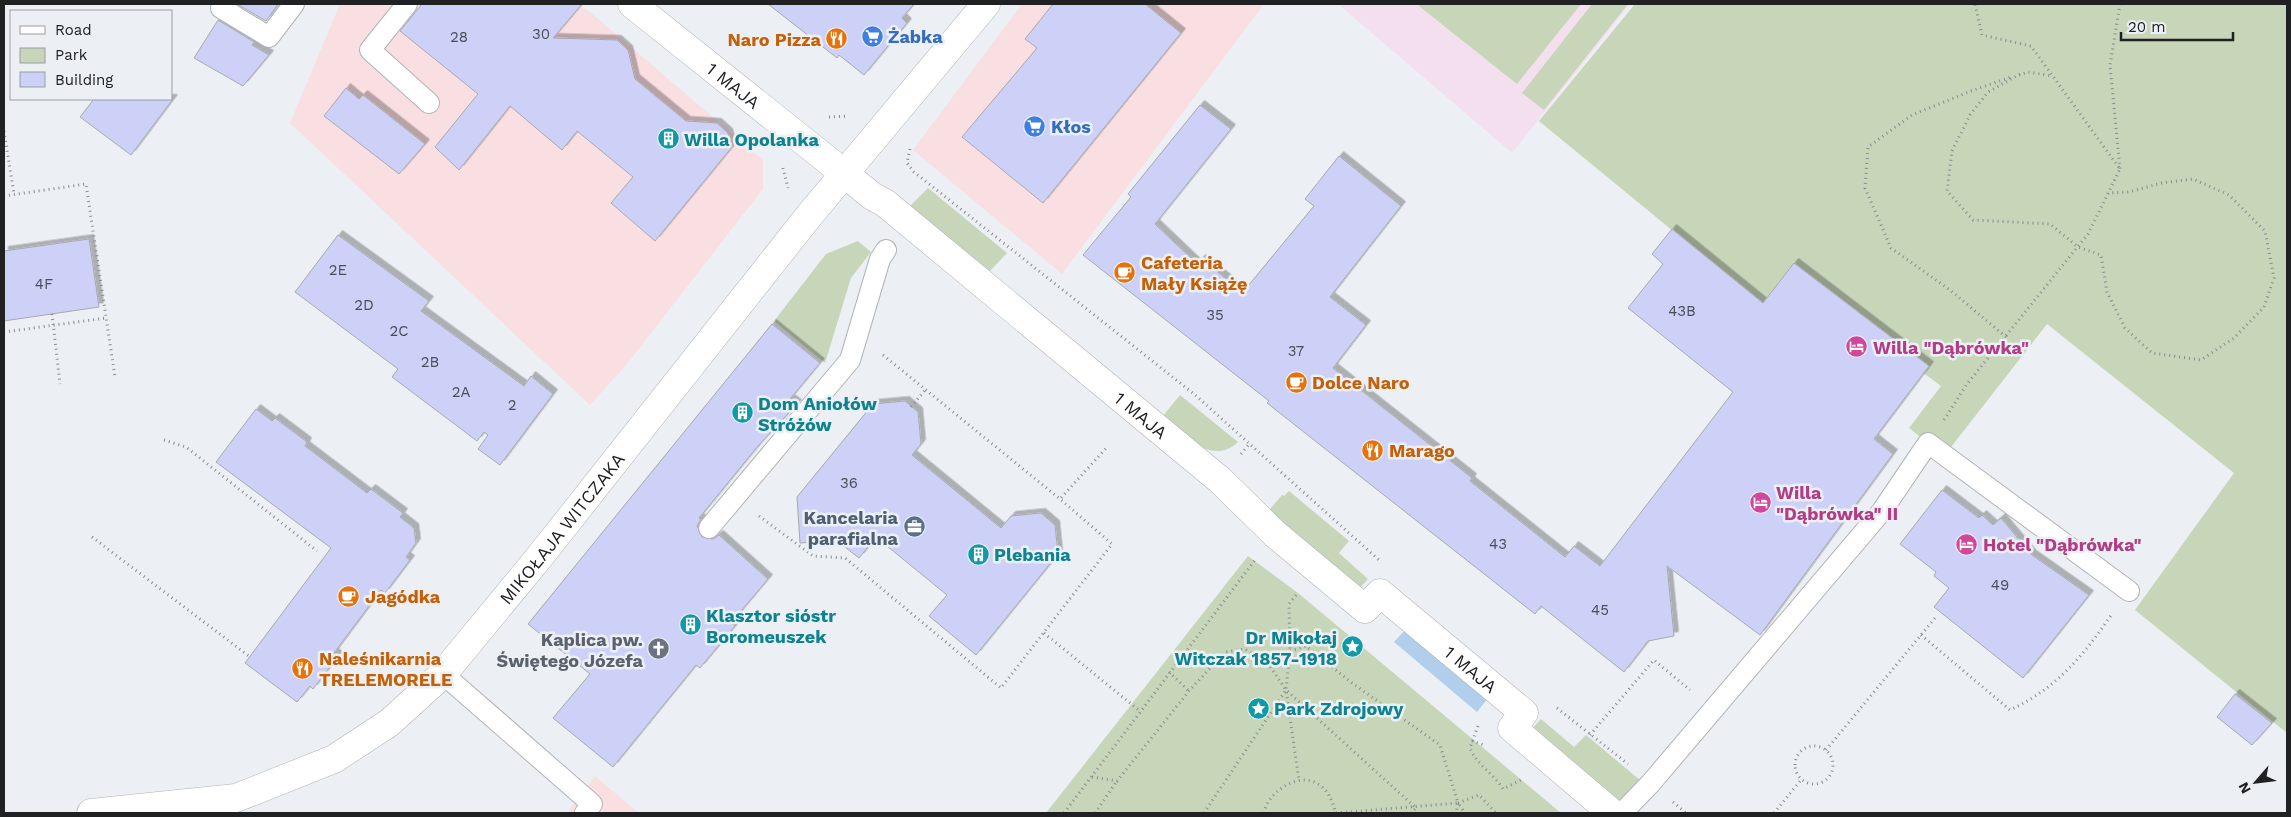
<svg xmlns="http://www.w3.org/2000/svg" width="2291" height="817" font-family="'Work Sans',sans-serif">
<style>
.commercial{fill:#f9dee2}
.education{fill:#f3dfee}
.green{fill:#c7d5b9}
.water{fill:#b1ceed}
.building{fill:#cdd1f8;stroke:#a8a9ad;filter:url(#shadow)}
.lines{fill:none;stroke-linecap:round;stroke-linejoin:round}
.service-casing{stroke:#b0b3b7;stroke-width:22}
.pedestrian-casing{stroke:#b0b3b7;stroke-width:29}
.minor-casing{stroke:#b0b3b7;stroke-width:29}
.path{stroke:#898b8e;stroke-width:3;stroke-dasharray:1 4;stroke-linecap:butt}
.service{stroke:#fff;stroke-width:20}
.pedestrian{stroke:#fff;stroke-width:28}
.minor{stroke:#fff;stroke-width:28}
.labels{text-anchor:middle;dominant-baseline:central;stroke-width:5;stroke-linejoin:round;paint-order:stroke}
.number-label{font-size:15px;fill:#4b4d58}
.shop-label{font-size:18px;font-weight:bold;fill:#366cbe;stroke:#ecf0f4;text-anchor:start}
.food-label{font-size:18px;font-weight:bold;fill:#c56008;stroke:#ecf0f4;text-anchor:start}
.street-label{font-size:18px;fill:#202123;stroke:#ecf0f4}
.culture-label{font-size:18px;font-weight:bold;fill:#0d838f;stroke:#ecf0f4;text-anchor:start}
.hotel-label{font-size:18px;font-weight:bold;fill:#b23c85;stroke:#ecf0f4;text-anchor:start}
.service-label{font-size:18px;font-weight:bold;fill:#4e5e75;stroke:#ecf0f4;text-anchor:end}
.worship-label{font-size:18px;font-weight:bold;fill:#5b616d;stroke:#ecf0f4;text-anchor:end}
</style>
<defs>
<filter id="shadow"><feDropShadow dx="4.5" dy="-4.5" stdDeviation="0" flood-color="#0004"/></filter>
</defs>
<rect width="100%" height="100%" fill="#ecf0f4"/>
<path class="commercial" d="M340 4H577L589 11 763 160V189L627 364 590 405 290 123Z
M1022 4H1264L1062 274 913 150Z
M595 776 639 813H567Z"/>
<path class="education" d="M1338 4H1630L1512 153Z"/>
<path class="green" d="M1421 4H1581L1517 84 1419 6Z
M1592 4H1628L1544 110 1522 93Z
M1635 4H2287V733L2135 610 2234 473 2047 324 1944 456 1909 428 1941 386 1787 272 1762 304 1539 121Z
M928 188 1007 253 988 273 908 208Z
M858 241 871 252 851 278 825 363 774 321 826 254Z
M1180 395 1238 442C1211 467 1183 434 1162 417Z
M1289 491 1349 541 1339 553 1368 579 1358 590 1266 514 1282 495 1284 496Z
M1248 556 1298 593 1561 813H1046Z
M1541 719 1574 747 1586 735 1640 780 1619 804 1529 732Z"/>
<path class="water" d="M1406 629 1488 698 1477 712 1394 642Z"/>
<path class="building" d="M237 4H278L266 21Z
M422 4H582L553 38 617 40 628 50 635 79 686 121 717 123 728 133 732 147 655 241 611 203 633 177 577 131 562 150 510 106 459 170 435 147 478 94 400 31Z
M768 4H914L902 18 907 23 864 75 839 55 837 58Z
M1053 4H1145L1181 33 1043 203 962 137 1037 48 1025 39Z
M218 20 254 42 252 45 269 55 243 86 194 58Z
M346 88 359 99 363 95 425 144 399 174 324 116Z
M94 99H173L131 155 80 117Z
M1200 105 1231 129 1155 224 1197 264 1201 259 1243 292 1314 206 1305 199 1339 156 1401 206 1330 297 1366 325 1333 368 1472 478 1470 481 1565 557 1574 546 1600 566 1733 392 1628 308 1663 264 1652 254 1672 229 1763 303 1794 263 1929 366 1874 439 1893 454 1760 635 1667 566 1674 636 1648 641 1624 672 1541 606 1535 614 1267 403 1269 401 1083 255 1131 197 1128 194Z
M338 235 429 301 421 311 524 386 531 376 553 394 500 465 478 449 488 435 484 432 477 441 392 377 398 369 295 292Z
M89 239 99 307 4 321V251Z
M772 324 820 363 790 399 797 404 758 446 699 518 701 519 697 526 702 537 713 539 719 535 768 579 731 623 735 626 700 668 696 665 613 767 553 718 590 674 528 624Z
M905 401 918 412 921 444 912 455 1001 528 1011 516 1041 513 1055 525 1058 554 976 655 929 616 947 595 876 537 859 558 837 541 800 543 797 497 873 404Z
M256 409 272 421 275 418 307 442 305 446 367 493 371 489 403 513 400 517 414 528 416 543 406 557 410 560 385 593 381 590 334 653 338 656 313 689 310 686 297 702 245 663 331 548 216 462Z
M1942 490 1979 518 1982 515 1993 525 2001 518 2032 555 2089 595 2023 678 1934 607 1949 588 1934 576 1936 572 1900 544Z
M2235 694 2272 723 2252 745 2217 717Z"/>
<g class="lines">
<defs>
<path id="service" d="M407 4 370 50 429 103
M221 8 269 37 294 4
M709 528 850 360 880 259 886 250
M443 674 592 804 585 813
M1622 813 1650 784 1882 511 1928 443 2129 591"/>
<g id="pedestrian">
<path id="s1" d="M845 174 872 196 885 203 1220 480 1275 534 1365 609 1380 593 1524 713 1512 728 1612 813"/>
</g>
<g id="minor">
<path id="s2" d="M632 4 845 174"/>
<path id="s3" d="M91 813 236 798 334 759 389 723 443 674 541 555 808 217 986 4"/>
</g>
</defs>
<use href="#service" class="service-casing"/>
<use href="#pedestrian" class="pedestrian-casing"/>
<use href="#minor" class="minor-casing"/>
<path class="path" d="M2120 4 2110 65 2120 169
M2020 74 1988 92 1970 115 1952 151 1947 191 1973 220 2050 224 2078 247 2101 255 2107 292 2125 328 2152 353 2201 360 2234 338 2264 307 2274 278 2265 231 2229 195 2193 179 2162 183 2129 192 2108 193
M2019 75 2028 72 2052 76
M829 117 848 116
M4 131 14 194
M910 149 907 163 914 172 1194 394 1379 560
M783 168 788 188
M4 196 86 184 115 377
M52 314 60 384
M4 332 106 318
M2006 337 1950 290 1891 248 1865 188 1868 147 1912 115 1971 91 2011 77
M883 355 1060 499 1108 446
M911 407 926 389
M1944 420 1967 384 2088 234 2120 169 2031 46 1982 35 1975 4
M164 440 186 447 317 551
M1241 454 1250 443
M759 516 813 556 845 558 1001 688 1112 544 1060 499
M92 537 250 657
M1296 595 1289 604 1290 651 1286 690 1299 781
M1044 633 1141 712
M1921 635 2010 710C2057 688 2083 656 2112 614
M1290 651 1306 646 1352 683 1440 745 1458 803 1456 813
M1169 672 1189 691
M1557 708 1628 764
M1478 726 1470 748C1477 765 1493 773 1503 789L1521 780
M1590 735 1654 660 1690 690
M1472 741 1484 745
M1795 765a19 19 0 1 1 38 0a19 19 0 1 1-38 0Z
M1826 750 1935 618
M1092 777 1117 781 1189 691 1225 652 1245 649 1269 665 1286 690 1416 808 1411 813
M1673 802 1686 813
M1458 803 1479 795 1496 813
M1064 813 1255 560
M1095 813 1117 781
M1204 813 1286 690
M1264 813C1267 793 1298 771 1318 784 1329 791 1332 801 1336 813
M1336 813 1458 803 1465 813
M1774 813 1801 780"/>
<use href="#service" class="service"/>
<use href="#pedestrian" class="pedestrian"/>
<use href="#minor" class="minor"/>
</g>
<defs>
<symbol id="supermarket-disc" viewBox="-11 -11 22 22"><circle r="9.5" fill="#3f7fe0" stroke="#ecf0f4"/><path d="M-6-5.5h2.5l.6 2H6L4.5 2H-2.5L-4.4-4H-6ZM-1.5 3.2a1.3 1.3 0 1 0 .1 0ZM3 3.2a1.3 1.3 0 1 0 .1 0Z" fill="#fff"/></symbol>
<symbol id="restaurant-disc" viewBox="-11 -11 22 22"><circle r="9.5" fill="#e8710a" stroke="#ecf0f4"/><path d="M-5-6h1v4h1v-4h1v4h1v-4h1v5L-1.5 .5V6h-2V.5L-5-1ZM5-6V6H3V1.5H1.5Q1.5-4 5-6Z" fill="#fff"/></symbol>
<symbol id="building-disc" viewBox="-11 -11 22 22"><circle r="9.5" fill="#0f9aa8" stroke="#ecf0f4"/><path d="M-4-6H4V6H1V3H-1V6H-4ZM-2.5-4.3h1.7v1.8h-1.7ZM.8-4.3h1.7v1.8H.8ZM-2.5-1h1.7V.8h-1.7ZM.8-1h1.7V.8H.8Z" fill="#fff"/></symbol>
<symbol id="cafe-disc" viewBox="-11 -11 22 22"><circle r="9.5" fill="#e8710a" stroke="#ecf0f4"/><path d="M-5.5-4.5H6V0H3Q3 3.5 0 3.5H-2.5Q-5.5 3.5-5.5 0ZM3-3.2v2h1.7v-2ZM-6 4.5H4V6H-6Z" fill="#fff"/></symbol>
<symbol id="hotel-disc" viewBox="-11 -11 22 22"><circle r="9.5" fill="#d1479c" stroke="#ecf0f4"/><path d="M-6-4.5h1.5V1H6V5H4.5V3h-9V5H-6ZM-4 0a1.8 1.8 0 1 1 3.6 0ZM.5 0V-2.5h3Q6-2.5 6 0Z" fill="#fff"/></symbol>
<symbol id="office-disc" viewBox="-11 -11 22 22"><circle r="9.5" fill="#5c6f8a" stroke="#ecf0f4"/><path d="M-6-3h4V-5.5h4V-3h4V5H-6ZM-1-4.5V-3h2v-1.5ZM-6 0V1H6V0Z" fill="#fff"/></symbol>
<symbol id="sight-disc" viewBox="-11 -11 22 22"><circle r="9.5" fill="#0f9aa8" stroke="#ecf0f4"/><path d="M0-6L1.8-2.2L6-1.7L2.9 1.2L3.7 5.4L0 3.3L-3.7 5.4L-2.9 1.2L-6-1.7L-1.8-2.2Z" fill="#fff"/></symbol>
<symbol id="church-disc" viewBox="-11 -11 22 22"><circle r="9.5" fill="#6b7280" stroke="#ecf0f4"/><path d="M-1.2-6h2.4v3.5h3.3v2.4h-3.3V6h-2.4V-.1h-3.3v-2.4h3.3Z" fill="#fff"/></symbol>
</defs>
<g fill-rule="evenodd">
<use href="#supermarket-disc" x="860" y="24" width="25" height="25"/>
<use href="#restaurant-disc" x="824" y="26" width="25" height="25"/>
<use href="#supermarket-disc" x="1022" y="114" width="25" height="25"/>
<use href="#building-disc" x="656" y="126" width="25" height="25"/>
<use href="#cafe-disc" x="1112" y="260" width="25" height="25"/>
<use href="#hotel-disc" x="1844" y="334" width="25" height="25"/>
<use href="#cafe-disc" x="1284" y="370" width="25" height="25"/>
<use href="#building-disc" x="730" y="400" width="25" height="25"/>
<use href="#restaurant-disc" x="1360" y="438" width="25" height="25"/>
<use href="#hotel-disc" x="1748" y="490" width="25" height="25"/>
<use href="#office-disc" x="902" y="514" width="25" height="25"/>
<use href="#hotel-disc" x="1954" y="532" width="25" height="25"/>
<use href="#building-disc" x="966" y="542" width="25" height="25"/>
<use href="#cafe-disc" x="336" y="584" width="25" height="25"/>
<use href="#building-disc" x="678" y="612" width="25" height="25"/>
<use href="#sight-disc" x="1340" y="634" width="25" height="25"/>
<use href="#church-disc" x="646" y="636" width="25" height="25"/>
<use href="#restaurant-disc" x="290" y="656" width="25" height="25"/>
<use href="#sight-disc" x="1246" y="696" width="25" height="25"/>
</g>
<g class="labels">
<g class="number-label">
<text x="541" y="34">30</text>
<text x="459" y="37">28</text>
<text x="338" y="270">2E</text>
<text x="44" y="284">4F</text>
<text x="364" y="305">2D</text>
<text x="1682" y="311">43B</text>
<text x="1215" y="315">35</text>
<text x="399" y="331">2C</text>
<text x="1296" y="351">37</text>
<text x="430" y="362">2B</text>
<text x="461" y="392">2A</text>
<text x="512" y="405">2</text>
<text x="849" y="483">36</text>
<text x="1498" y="544">43</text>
<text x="2000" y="585">49</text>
<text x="1600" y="610">45</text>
</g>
<g class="shop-label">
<text x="888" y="36">Żabka</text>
<text x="1051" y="126">Kłos</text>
</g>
<g class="food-label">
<text x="821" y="39" text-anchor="end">Naro Pizza</text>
<text x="1141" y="262">Cafeteria<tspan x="1141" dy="21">Mały Książę</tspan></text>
<text x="1312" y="382">Dolce Naro</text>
<text x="1389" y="450">Marago</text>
<text x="365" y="596">Jagódka</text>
<text x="319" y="658">Naleśnikarnia<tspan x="319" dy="21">TRELEMORELE</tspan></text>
</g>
<g class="street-label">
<text stroke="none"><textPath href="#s2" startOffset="130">1 MAJA</textPath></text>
<text stroke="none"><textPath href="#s1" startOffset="382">1 MAJA</textPath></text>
<text stroke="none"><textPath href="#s3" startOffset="578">MIKOŁAJA WITCZAKA</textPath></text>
<text stroke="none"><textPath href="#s1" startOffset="819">1 MAJA</textPath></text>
</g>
<g class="culture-label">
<text x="684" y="139">Willa Opolanka</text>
<text x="758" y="403">Dom Aniołów<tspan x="758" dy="21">Stróżów</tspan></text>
<text x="994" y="554">Plebania</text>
<text x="706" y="615">Klasztor sióstr<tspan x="706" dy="21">Boromeuszek</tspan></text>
<text x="1337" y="637" text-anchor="end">Dr Mikołaj<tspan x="1337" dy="21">Witczak 1857-1918</tspan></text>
<text x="1274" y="708">Park Zdrojowy</text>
</g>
<g class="hotel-label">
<text x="1873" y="347">Willa "Dąbrówka"</text>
<text x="1776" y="492">Willa<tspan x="1776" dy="21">"Dąbrówka" II</tspan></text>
<text x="1983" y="544">Hotel "Dąbrówka"</text>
</g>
<g class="service-label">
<text x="898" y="517">Kancelaria<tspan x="898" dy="21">parafialna</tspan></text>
</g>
<g class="worship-label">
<text x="643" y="639">Kaplica pw.<tspan x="643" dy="21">Świętego Józefa</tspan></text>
</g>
</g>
<rect width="2291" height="817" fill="none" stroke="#202123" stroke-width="10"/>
<rect x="10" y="10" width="162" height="90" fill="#ecf0f4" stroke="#9a9da0"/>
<rect x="20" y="26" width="25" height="8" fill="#ffffff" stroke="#9a9da0"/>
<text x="55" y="35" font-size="15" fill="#202123">Road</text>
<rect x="20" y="48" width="25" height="15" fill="#c7d5b9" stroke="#9a9da0"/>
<text x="55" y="60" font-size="15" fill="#202123">Park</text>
<rect x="20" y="72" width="25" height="15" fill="#cdd1f8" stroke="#9a9da0"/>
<text x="55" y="85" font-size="15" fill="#202123">Building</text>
<g transform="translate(2256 782) rotate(242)" stroke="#ecf0f4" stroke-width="4" paint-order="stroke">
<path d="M0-4L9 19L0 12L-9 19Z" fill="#202123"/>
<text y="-8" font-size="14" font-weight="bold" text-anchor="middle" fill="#202123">N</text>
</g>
<path d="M2121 32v8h112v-8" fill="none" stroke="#202123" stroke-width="2.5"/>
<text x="2128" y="32" font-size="15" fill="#202123" stroke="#ecf0f4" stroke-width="4" paint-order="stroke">20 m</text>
</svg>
